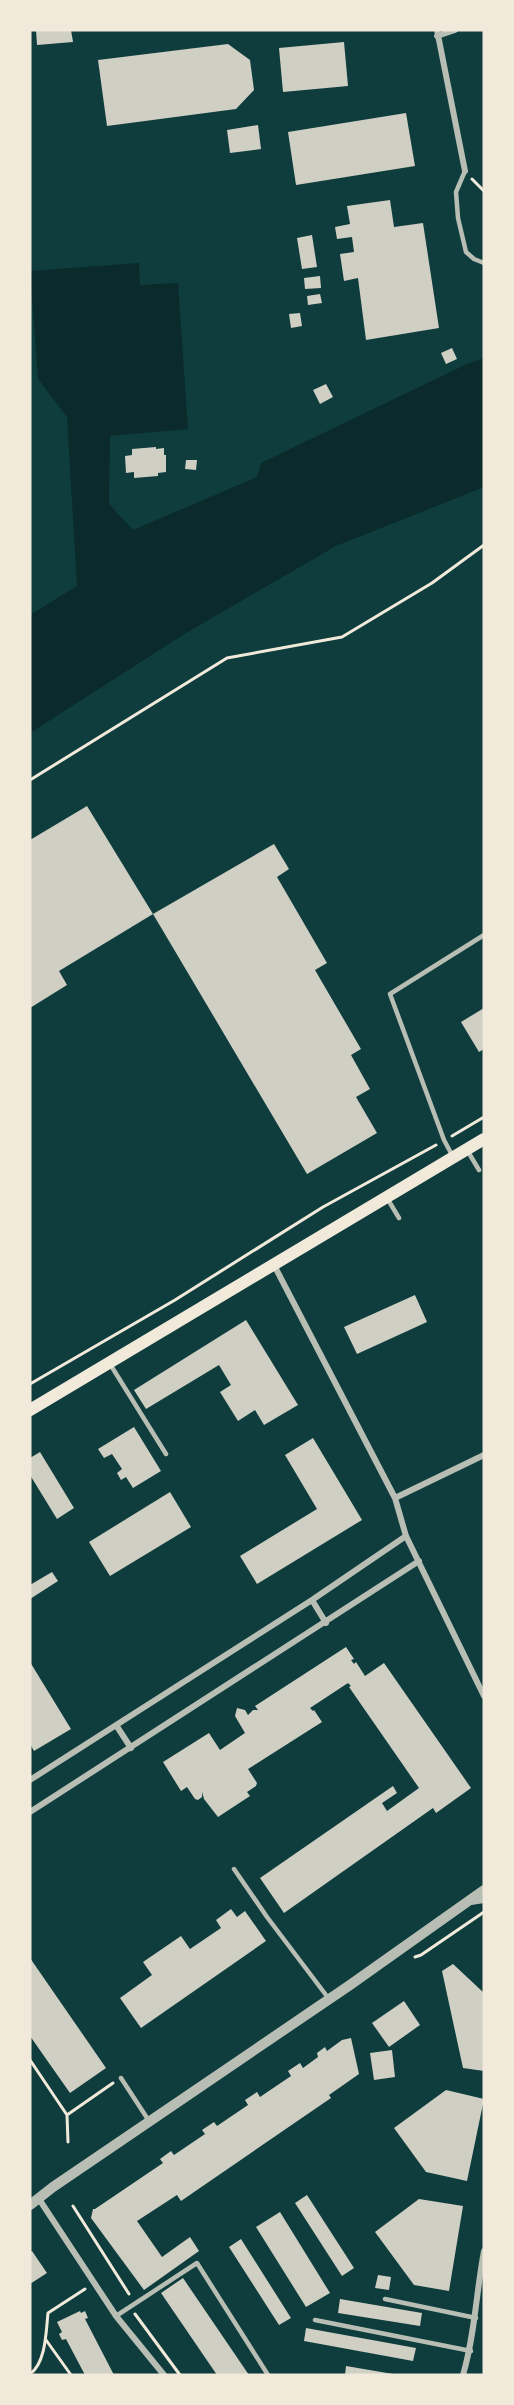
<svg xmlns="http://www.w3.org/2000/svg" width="514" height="2405" font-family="Inter,sans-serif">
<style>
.water{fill:#0a2a2b}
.building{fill:#cfcfc3}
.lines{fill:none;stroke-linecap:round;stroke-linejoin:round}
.path{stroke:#f1e9da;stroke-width:3}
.service{stroke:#b8beb3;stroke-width:4.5}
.minor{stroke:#b8beb3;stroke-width:6}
.tertiary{stroke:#b8beb3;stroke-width:10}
.secondary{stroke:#f1e9da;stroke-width:12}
</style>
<rect width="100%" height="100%" fill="#0f3d3e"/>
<path class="water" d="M139 263 140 285 178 283 188 429 110 436 109 504 133 530 257 477 261 463 467 364 484 358V487L336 546 186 633 30 733V615L77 586 67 417 38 379 30 271Z"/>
<path class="building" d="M36 30H71L73 42 37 45Z
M344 42 348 86 283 92 279 48Z
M228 44 250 60 254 90 236 109 107 126 98 60Z
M406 113 415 166 296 185 288 132Z
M258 125 261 149 230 153 227 130Z
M390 200 394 227 423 223 439 328 366 340 358 278 344 281 340 254 354 252 352 237 337 239 335 227 350 224 347 206Z
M312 235 317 267 302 269 297 238Z
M320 276 321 288 305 289 304 278Z
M320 294 322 303 308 305 307 296Z
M300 313 302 326 291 328 289 314Z
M452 348 457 359 446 364 441 353Z
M326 384 333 397 320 404 313 390Z
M156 447V449L164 448V455H166V472L158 473V476L134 478V472L126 473 125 456 132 455V449Z
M186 460H197L196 470 185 469Z
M87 806 153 914 59 971 67 985 30 1008V840Z
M274 844 289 869 277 877 327 963 315 970 361 1049 351 1055 370 1089 356 1097 377 1133 307 1174 153 914Z
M484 1008V1049L479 1052 461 1022Z
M415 1295 427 1322 357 1354 344 1327Z
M246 1320 298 1405 264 1425 255 1410 238 1421 220 1392 231 1385 219 1365 146 1409 134 1390Z
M134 1427 161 1471 133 1488 126 1477 121 1480 117 1473 122 1469 112 1454 104 1458 98 1449Z
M313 1438 362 1520 257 1584 240 1556 317 1509 285 1455Z
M40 1452 74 1508 57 1519 30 1475V1458Z
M170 1492 191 1527 110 1576 89 1542Z
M52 1572 58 1581 30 1599V1585Z
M346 1647 354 1659 351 1660 354 1664 356 1662 365 1676 384 1663 471 1788 436 1813 433 1808 284 1913 260 1878 393 1786 397 1793 382 1803 387 1811 419 1788 349 1687 351 1686 348 1683 310 1708 313 1711 314 1710 322 1722 248 1769 257 1783 256 1786 247 1792 250 1796 218 1817 204 1799 202 1792V1797L198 1800 195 1799 187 1787 181 1791 163 1762 209 1733 220 1750 245 1733 235 1716 237 1708 245 1710 248 1715 253 1710H258L255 1706Z
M30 1662 71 1729 34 1751 30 1744Z
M231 1909 237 1917 245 1911 266 1941 141 2028 120 1998 152 1975 143 1962 181 1936 190 1949 221 1928 216 1920Z
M30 1958 106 2068 70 2093 30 2036Z
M453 1964 484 1993V2071L463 2068 442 1971Z
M404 2001 420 2025 389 2047 372 2023Z
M351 2038 359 2074 329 2095 331 2098 181 2201 177 2195 137 2221 162 2257 190 2237 199 2251 144 2290 91 2218 93 2209H95L163 2163 160 2159 171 2151 174 2155 205 2134 202 2130 214 2122 217 2126 248 2105 245 2100 257 2092 260 2097 291 2076 288 2071 300 2063 303 2068 318 2057 317 2053 325 2047 327 2051 342 2040Z
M392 2050 395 2077 374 2080 370 2053Z
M446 2090 484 2099 467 2181 426 2172 394 2128Z
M307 2195 354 2268 342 2276 295 2203Z
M419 2199 463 2206 449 2291 414 2285 375 2232Z
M280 2212 330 2293 306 2307 256 2227Z
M241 2239 291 2318 279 2325 229 2247Z
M32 2251 47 2273 30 2284V2252Z
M378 2275 391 2277 389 2290 375 2288Z
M183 2278 249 2375H217L161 2293Z
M340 2299 422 2313 420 2326 338 2313Z
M80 2311 81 2313 85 2311 88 2318 85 2319 114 2375H85L66 2339 62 2340 59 2334 62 2332 57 2322Z
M306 2328 416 2348 413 2361 304 2341Z
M346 2366 393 2374V2375H345Z"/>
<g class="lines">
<path class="path" d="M472 179 484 191
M30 780 227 658 342 637 432 583 484 545
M452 1136 484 1117
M30 1384 175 1300 323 1207 436 1145
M415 1957 421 1955 484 1912
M30 2060 67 2115 113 2083
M67 2115 68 2142
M73 2206 129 2294
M135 2314 180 2375
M46 2340 71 2375
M30 2374C46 2363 46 2331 48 2313L85 2289"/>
<path class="service" d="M465 171 456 192 458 218 466 252 474 259 484 263
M467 1150 479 1170
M452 1155 444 1140 390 994 484 935
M387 1198 399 1218
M110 1364 166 1454
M234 1869 267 1917 329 1999
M121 2078 149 2121
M385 2299 476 2318
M116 2316 197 2263 268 2375
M315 2320 471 2351"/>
<path class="minor" d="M437 30 465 171
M437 36 455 30
M274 1265 395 1498 406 1536 484 1696
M395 1498 484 1455
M312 1600 326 1623
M116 1725 131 1748
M30 1780 312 1600 406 1536
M30 1812 419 1561
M471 1902 484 1900
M39 2199 116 2316 164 2375
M463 2375C475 2334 476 2293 484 2251"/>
<path class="tertiary" d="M30 2205 53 2187 350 1985 484 1890"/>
<path class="secondary" d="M30 1410 484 1139"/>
</g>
<rect width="514" height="2405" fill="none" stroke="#f1e9da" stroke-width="63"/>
</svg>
